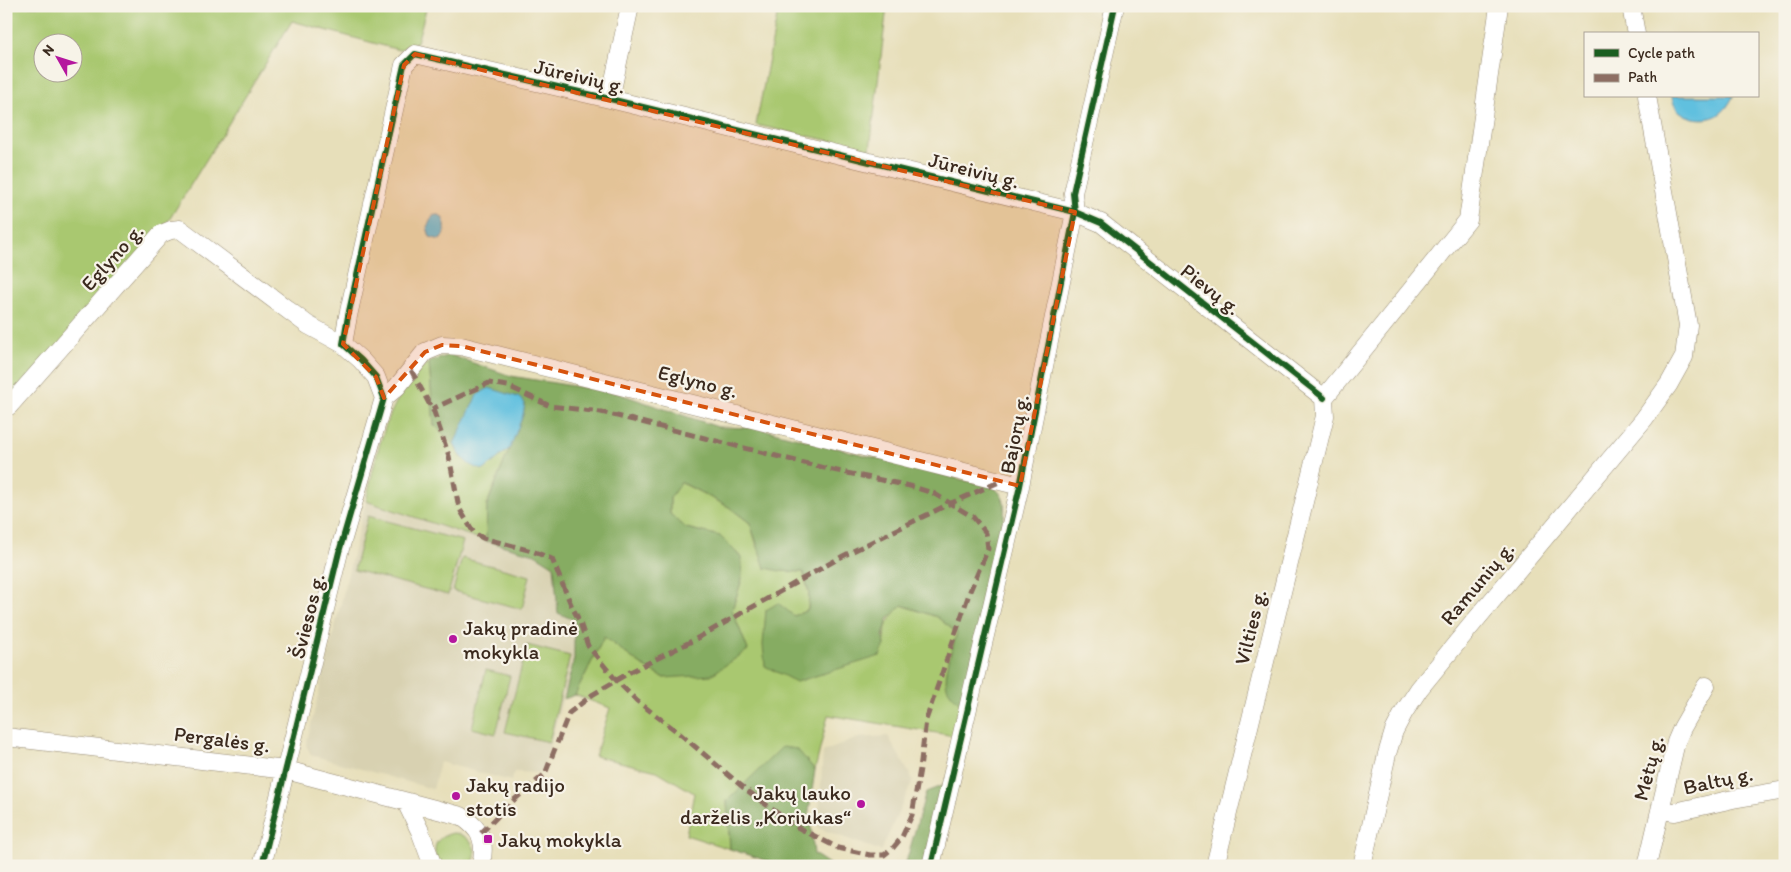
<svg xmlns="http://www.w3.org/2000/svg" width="1791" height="872" font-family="Itim,sans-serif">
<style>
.built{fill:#d8d1b1}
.green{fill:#a9c870;stroke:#727947;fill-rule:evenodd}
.forest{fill:#86ac62;stroke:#606b40}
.water{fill:#60c0df;stroke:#4e757e}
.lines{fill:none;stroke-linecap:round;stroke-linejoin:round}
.minor-casing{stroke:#91846c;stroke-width:19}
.minor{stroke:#fff;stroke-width:18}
.quiet{stroke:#8d6e63;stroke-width:5;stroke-dasharray:10 5;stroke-linecap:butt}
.cycleway-casing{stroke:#f7f3e8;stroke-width:9}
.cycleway{stroke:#1b5e20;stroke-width:6}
.marked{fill:#d7540e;fill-opacity:0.2;stroke:#d7540e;stroke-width:4;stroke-dasharray:10 6;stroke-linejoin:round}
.poi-dot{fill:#b5179e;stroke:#f7f3e8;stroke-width:2}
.labels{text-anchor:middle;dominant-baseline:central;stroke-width:4.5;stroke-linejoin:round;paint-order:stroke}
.street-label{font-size:21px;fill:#3b2a1e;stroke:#f7f3e8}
.poi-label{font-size:21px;fill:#3b2a1e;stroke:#f7f3e8;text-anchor:start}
</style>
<rect width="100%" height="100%" fill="#f7f3e8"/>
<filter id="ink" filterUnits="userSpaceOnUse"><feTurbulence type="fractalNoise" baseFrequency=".02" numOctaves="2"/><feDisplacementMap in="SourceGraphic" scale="10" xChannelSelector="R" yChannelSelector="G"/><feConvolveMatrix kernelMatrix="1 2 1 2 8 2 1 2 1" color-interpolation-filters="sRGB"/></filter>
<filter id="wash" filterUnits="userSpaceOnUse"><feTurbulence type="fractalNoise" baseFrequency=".0096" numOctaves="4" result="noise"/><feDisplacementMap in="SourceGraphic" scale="20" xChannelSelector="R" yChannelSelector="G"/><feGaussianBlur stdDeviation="1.12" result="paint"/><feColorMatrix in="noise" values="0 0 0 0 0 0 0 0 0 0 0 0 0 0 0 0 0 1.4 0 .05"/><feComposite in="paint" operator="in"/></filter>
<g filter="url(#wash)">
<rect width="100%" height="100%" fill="#e7dfba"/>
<path class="built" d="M366 501 486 541 535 554 554 566 558 613 574 620V659L542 773 514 772 511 781 440 762 433 789 311 755 306 745Z
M888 736 913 780 881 851 818 828 823 752 858 738Z"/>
<path class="green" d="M6 6H427L417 42 399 50 292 21 169 220 6 407ZM42 42H72V72H42Z
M779 6H887L870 149 756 125Z
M429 362 434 425 454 444 460 457 484 470 510 448 487 504 486 541 366 501C377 452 387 395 429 362Z
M680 482 729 507 750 523 757 546 780 571 803 572 809 593 808 610 794 616 766 610 885 645C882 628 890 617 901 605L937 617 957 633 949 658 962 705 955 736 828 715 815 770 797 750 727 801 730 849 686 835 694 793 657 771 595 756 610 708 575 695 604 637 640 664 664 678 748 650 732 610 742 579 720 536 686 528 670 514V498Z
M368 516 463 541 448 595 354 570Z
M462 558 530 576 522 609 453 591Z
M527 645 570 656 549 742 505 732Z
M486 670 510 676 496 734 472 728Z
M453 833C469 834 482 850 471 866H438C433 849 432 838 453 833Z"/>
<path class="forest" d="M450 355 511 376 617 393 718 427 758 428 995 488C1005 497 1005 504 1004 517L962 705C956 699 950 694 947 687 943 674 953 646 957 633L937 617 902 605 888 619 883 636 885 645 880 656 796 682 765 666 763 645 766 610 778 603 794 616 808 610 809 593 804 572 780 571 765 568 750 523 729 507 681 482 670 498V514L686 528 720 536 741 557 742 579 732 610 748 650 711 675 664 678 640 664 604 637 575 695 564 699 574 659V620L558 613 554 566 535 554 486 541 487 505 523 415 525 403 478 395 454 444 434 425 429 362Z
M782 747 797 749 815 770 809 811 814 854 832 866H783L730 849 727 801Z
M944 785 924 866H905L926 792Z"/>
<path class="water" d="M1672 96H1733V97C1729 104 1725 111 1718 115 1702 124 1673 117 1672 96Z
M433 215H440C447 222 447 232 440 240L430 237 427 227Z
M489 388 518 397 525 403 523 415 510 448 484 470C468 467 461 458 454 444L477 395Z"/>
</g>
<g filter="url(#ink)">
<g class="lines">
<defs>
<path id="minor" d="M1631 6 1636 34
M610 99 630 6
M384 398 397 387 425 352 442 345 461 346 1020 486
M1324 398 1468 220 1499 6
M9 406 161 234 171 230 180 229 308 325 343 344
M6 737 286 770 461 816C482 830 486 841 481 866
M406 802 420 831 433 866
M1660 810 1675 812 1733 799 1785 790
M262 866 339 552 384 398 376 377 361 360 343 344 348 316 404 65 415 54 610 99 1075 212 1101 223 1324 398
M931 866 1020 486 1075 212 1073 193 1115 6
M1215 866 1325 416 1324 398
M1362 866 1387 754 1394 731 1404 712 1419 689 1469 628 1644 419 1669 384 1684 357 1688 325 1647 96
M1647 866 1676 742 1682 728 1706 686"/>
</defs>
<use href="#minor" class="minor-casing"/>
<use href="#minor" class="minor"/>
<path class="quiet" d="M411 370 432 409 434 412 449 456 459 508 474 533 483 538 532 551 552 559 572 607 579 620 588 646 616 680 637 701 679 733 744 788 793 825 838 848 870 855H884L893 848 902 837 912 815 920 769 926 720 970 591 988 549 986 533 973 517 933 493 910 486 828 469 601 412 550 406 508 386 489 383 432 409
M481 833 514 800 545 774 569 713 592 695 630 672 694 640 843 556 951 503 999 482"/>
<defs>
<path id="cycleway" d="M262 866 339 552 384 398 376 377 361 360 343 344 348 316 404 65 415 54 610 99 1075 212 1101 223 1324 398
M931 866 1020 486 1075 212 1073 193 1115 6"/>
</defs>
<use href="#cycleway" class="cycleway-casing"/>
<use href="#cycleway" class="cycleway"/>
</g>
</g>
<path class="marked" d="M415 54 1075 212 1020 486 461 346 442 345 425 352 384 398 376 377 343 344 404 65Z"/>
<g class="poi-dot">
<circle cx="453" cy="639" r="5"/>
<circle cx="456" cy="796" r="5"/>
<circle cx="861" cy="804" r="5"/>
<rect x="483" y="834" width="10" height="10" rx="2.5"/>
</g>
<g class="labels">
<g class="street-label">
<text transform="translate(580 76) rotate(13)">Jūreivių g.</text>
<text transform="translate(974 170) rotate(14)">Jūreivių g.</text>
<text transform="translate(112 257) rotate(-48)">Eglyno g.</text>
<text transform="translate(1211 289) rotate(38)">Pievų g.</text>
<text transform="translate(698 381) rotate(14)">Eglyno g.</text>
<text transform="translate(1014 434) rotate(-79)">Bajorų g.</text>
<text transform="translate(1477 583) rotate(-50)">Ramunių g.</text>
<text transform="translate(307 616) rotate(-76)">Šviesos g.</text>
<text transform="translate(1250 627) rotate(-76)">Vilties g.</text>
<text transform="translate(222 739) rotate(7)">Pergalės g.</text>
<text transform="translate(1648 768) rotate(-75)">Mėtų g.</text>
<text transform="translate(1718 780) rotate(-12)">Baltų g.</text>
</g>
<g class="poi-label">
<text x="463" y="627">Jakų pradinė<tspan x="463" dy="24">mokykla</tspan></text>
<text x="466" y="784">Jakų radijo<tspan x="466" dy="24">stotis</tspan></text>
<text x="851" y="792" text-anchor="end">Jakų lauko<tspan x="851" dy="24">darželis „Koriukas“</tspan></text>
<text x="498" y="839">Jakų mokykla</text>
</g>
</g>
<rect width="1791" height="872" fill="none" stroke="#f7f3e8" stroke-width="25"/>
<rect x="1584" y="32" width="175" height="65" fill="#f7f3e8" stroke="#aca397"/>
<rect x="1594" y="49" width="25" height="8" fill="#1b5e20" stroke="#aca397"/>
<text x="1628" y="58" font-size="15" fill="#3b2a1e">Cycle path</text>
<rect x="1594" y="74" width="25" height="8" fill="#8d6e63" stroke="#aca397"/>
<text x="1628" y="82" font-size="15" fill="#3b2a1e">Path</text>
<g transform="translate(58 58) rotate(309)"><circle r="24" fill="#f7f3e8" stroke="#aca397"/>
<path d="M0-4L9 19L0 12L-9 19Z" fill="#b5179e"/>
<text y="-8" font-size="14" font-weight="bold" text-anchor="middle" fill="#3b2a1e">N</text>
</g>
</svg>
